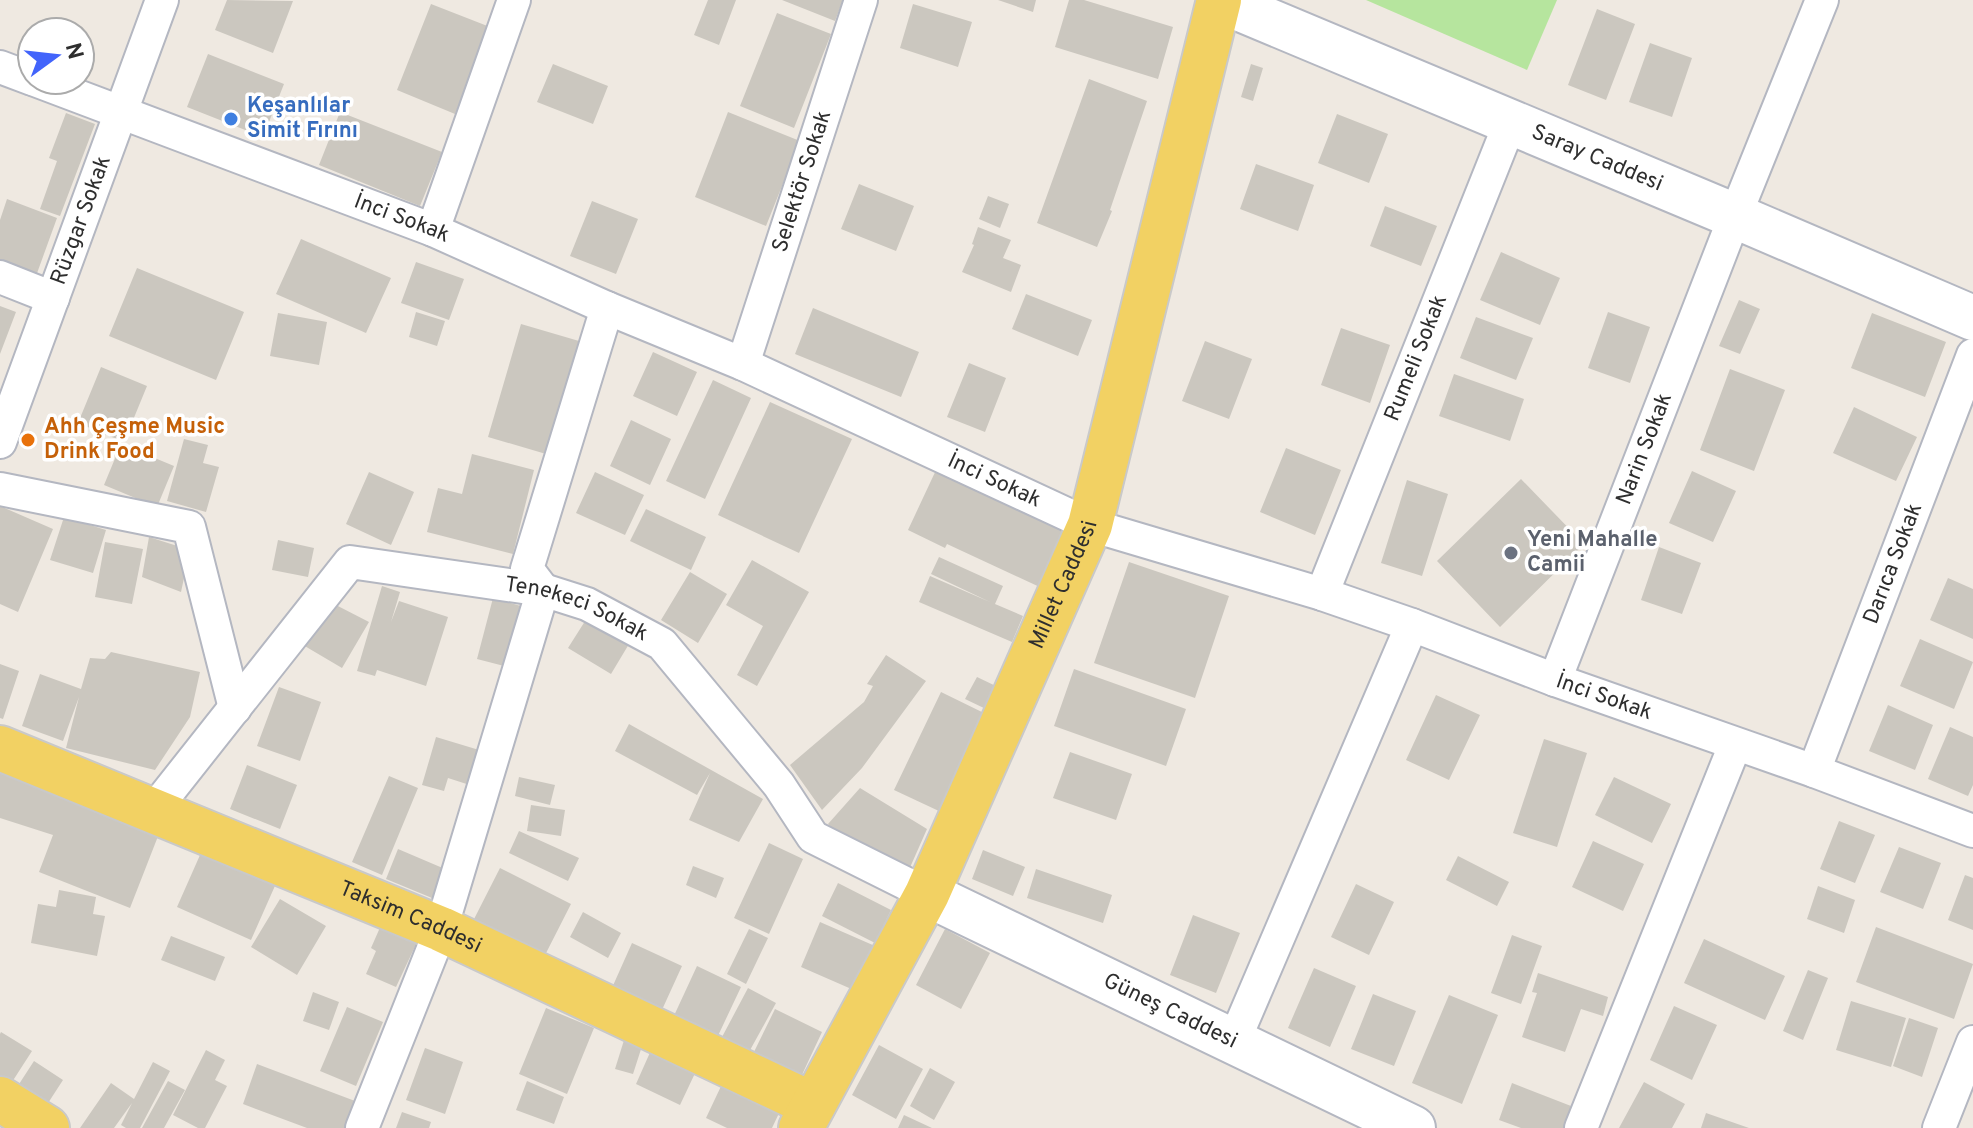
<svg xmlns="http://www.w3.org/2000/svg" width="1973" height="1128" font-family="Overpass,sans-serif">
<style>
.green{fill:#b6e59e}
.building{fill:#cbc7bf}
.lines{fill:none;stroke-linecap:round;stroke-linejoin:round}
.street-casing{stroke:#b4b7c1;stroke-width:36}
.secondary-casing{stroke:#b4b7c1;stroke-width:48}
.primary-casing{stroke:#c9c9c9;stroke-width:48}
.street{stroke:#fff;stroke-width:32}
.secondary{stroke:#fff;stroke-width:44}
.primary{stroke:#f2d163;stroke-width:44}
.shop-dot{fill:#3f7fe0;stroke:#fff;stroke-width:3}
.food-dot{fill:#e8710a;stroke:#fff;stroke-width:3}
.worship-dot{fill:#6b7280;stroke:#fff;stroke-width:3}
.labels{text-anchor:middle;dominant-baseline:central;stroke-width:7;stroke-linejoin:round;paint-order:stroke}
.shop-label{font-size:22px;font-weight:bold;fill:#366cbe;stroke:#fff;text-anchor:start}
.street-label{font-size:22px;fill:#2e2e2e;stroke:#fff}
.food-label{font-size:22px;font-weight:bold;fill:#c56008;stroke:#fff;text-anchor:start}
.worship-label{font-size:22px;font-weight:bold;fill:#5b616d;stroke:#fff;text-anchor:start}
</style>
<rect width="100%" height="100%" fill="#efe9e1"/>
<path class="green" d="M1366 0H1557L1527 70Z"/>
<path class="building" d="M227 0 293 1 273 53 215 30Z
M708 0H736L719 45 694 35Z
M782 0H843L835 21Z
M998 0H1036L1033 12Z
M1069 0H1084L1173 27 1158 79 1055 47Z
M431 4 490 27 455 114 397 90Z
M913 4 972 22 958 67 900 48Z
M1597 9 1635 24 1606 100 1568 85Z
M777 13 831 34 794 128 740 106Z
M1650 43 1692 58 1672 117 1629 102Z
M208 54 284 84 263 137 187 107Z
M553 64 608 86 593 124 537 102Z
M1251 64 1263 68 1253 101 1241 97Z
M1089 79 1147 101 1110 210 1112 211 1097 247 1037 223Z
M340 112 442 152 420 206 319 165Z
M728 112 800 141 766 226 695 197Z
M66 113 95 124 60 216 40 209 57 161 49 158Z
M1337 114 1388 134 1369 183 1318 163Z
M1256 164 1314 185 1298 231 1240 209Z
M859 184 914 206 896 251 841 229Z
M988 196 1009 204 1000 228 979 219Z
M7 199 57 218 36 276 0 263V220Z
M592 201 638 219 616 274 570 256Z
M1385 206 1437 226 1421 266 1370 246Z
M978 227 1011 240 1003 258 1021 265 1011 292 962 272 974 245 972 244Z
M301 239 391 278 366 333 276 294Z
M1501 252 1560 278 1540 325 1480 300Z
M416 262 464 279 449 320 401 303Z
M137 268 244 312 216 380 109 336Z
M1026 294 1092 320 1078 356 1012 329Z
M1739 300 1760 309 1740 354 1719 346Z
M0 306 16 312 0 354Z
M813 308 919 352 901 397 795 354Z
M416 312 445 321 437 346 409 337Z
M1608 312 1650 327 1630 383 1588 368Z
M278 313 327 322 319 365 270 356Z
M1872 313 1946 342 1925 397 1851 368Z
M1476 317 1533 338 1516 380 1460 358Z
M521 324 579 341 546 454 488 437Z
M1341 328 1390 345 1370 403 1321 385Z
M1205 341 1252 359 1229 419 1182 401Z
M653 352 697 372 677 416 633 396Z
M969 363 1006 378 985 432 947 417Z
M101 367 147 386 124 442 78 423Z
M1730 369 1785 390 1754 471 1700 450Z
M1454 374 1524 399 1510 441 1439 416Z
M713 380 751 398 705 499 666 481Z
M770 402 852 439 799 553 718 515Z
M1854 407 1917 437 1896 481 1833 453Z
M631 420 671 439 650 485 610 466Z
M184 439 208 445 203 463 219 467 206 512 167 501Z
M121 444 174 466 157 507 104 485Z
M1286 448 1341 470 1315 535 1260 512Z
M472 454 534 470 513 554 427 532 438 488 462 494Z
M937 468 1071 530 1044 589 947 544 945 548 908 530Z
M1692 471 1736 491 1713 542 1669 523Z
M369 472 414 492 391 545 346 524Z
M595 472 644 495 625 535 576 513Z
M1521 479 1584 544 1500 627 1437 561Z
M1407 480 1448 494 1422 576 1381 563Z
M0 506 53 529 18 612 0 604Z
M646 509 706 537 691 570 630 541Z
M64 517 106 530 93 573 50 560Z
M149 537 190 550 181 592 142 577Z
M278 540 314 548 308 577 272 570Z
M105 542 143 549 132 604 95 597Z
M1659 547 1701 563 1682 614 1641 600Z
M939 557 1003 586 995 604 1023 616 1012 642 919 602 930 576 990 602 931 574Z
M752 560 809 592 757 686 737 675 763 626 726 605Z
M1129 562 1229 596 1195 698 1094 663Z
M690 572 727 594 698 643 661 620Z
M1948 578 1973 589V639L1930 620Z
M382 586 400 592 391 622 399 601 448 617 426 686 377 670 375 676 357 671Z
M493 598 524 607 508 667 477 659Z
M334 604 369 622 342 668 303 645Z
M587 618 629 644 611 674 568 648Z
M1920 639 1973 662 1954 709 1900 686Z
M111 652 200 672 190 717 155 770 66 748 79 697 63 741 22 726 40 674 81 689 90 658 105 659Z
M886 655 926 681 862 768 822 810 790 765 864 702 873 686 867 684Z
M0 664 19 671 3 719 0 718Z
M1074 669 1186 709 1166 766 1054 726Z
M977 677 1000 688 988 710 965 699Z
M279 687 321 702 300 761 257 746Z
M941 692 988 715 941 812 894 790Z
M1436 695 1480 715 1449 780 1406 760Z
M1888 705 1933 725 1915 770 1869 751Z
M629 724 763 799 739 842 689 820 710 773 697 795 615 751Z
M1950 727 1973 737V785L1968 796 1928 779Z
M436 737 489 753 479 788 448 778 444 791 422 785Z
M1544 739 1587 753 1557 847 1513 833Z
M1070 752 1132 774 1116 820 1053 798Z
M0 763 162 826 130 908 39 872 53 835 0 818Z
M247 765 297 785 280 829 230 809Z
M389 776 418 788 382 875 352 862Z
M519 777 555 785 550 805 515 796Z
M1614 777 1671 804 1652 843 1595 815Z
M860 788 927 829 908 872 838 835 828 824Z
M531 805 565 810 561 836 527 831Z
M1839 821 1875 835 1855 883 1820 869Z
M519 831 579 858 568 881 509 853Z
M1593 841 1644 864 1623 911 1572 887Z
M769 843 803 859 769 934 734 918Z
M204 846 278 879 251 940 177 907Z
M1899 847 1941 863 1923 909 1880 892Z
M398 849 445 869 432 898 386 879Z
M983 850 1025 867 1013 896 972 879Z
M1458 856 1509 882 1497 906 1446 880Z
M693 866 724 878 716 898 686 885Z
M500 868 571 904 543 959 472 923Z
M1036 869 1112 895 1103 923 1027 898Z
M1965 875 1973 878V930L1948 920Z
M838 883 891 910 875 943 822 916Z
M1356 884 1394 902 1369 955 1331 937Z
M1818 886 1855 900 1844 933 1807 919Z
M59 890 96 897 93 914 105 916 97 956 31 943 38 904 56 907Z
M280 899 326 926 297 975 251 947Z
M583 912 621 933 608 958 570 937Z
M1193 915 1240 933 1216 993 1170 975Z
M820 922 875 946 856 991 801 967Z
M382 923 418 940 396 987 366 974 376 951 371 948Z
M1876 927 1973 964 1954 1019 1856 982Z
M749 929 768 938 746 984 727 974Z
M945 929 990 953 961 1009 916 985Z
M1512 935 1542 946 1521 1004 1491 993Z
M171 936 225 957 215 981 161 960Z
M1704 939 1785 976 1765 1020 1684 983Z
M632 943 682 966 661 1012 611 990Z
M697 966 741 987 716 1040 672 1020Z
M1314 968 1356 986 1330 1047 1288 1028Z
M1808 970 1828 978 1803 1040 1783 1031Z
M1538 973 1608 997 1603 1016 1581 1009 1565 1052 1522 1037 1537 993 1532 992Z
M748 988 776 1003 749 1052 722 1037Z
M313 992 339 1002 329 1030 303 1021Z
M1373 994 1416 1011 1394 1066 1351 1049Z
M1449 995 1498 1015 1462 1104 1412 1083Z
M1851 1001 1906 1018 1891 1067 1836 1050Z
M1674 1006 1717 1025 1692 1080 1650 1060Z
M347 1007 383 1022 356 1086 320 1071Z
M546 1008 594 1028 567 1094 519 1074Z
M775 1009 822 1032 800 1079 752 1056Z
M1909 1018 1938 1028 1922 1077 1893 1066Z
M1 1032 32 1051 3 1096 0 1094V1034Z
M625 1037 643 1043 633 1074 615 1069Z
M879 1045 923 1069 896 1119 852 1095Z
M425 1048 463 1062 445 1114 406 1100Z
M652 1048 697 1069 680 1105 636 1084Z
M206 1050 225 1060 215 1080 227 1086 205 1128H198L173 1115Z
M34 1061 63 1080 39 1117 10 1098Z
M153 1062 170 1071 140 1128H126L121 1125 132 1103 114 1128H80L111 1083 134 1099Z
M257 1064 355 1101 345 1128H307L243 1104Z
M930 1068 955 1082 934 1120 910 1106Z
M168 1081 185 1090 164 1128H142Z
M527 1081 564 1097 554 1124 516 1110Z
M723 1082 781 1109 772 1128H727L706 1118Z
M1644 1082 1685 1104 1672 1128H1619Z
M1512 1083 1571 1106 1563 1128H1521L1499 1120Z
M402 1112 431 1122 429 1128H396Z
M1706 1113 1749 1128H1701Z
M904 1115 932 1128H898Z"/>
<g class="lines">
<defs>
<g id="street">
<path d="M0 67 32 79"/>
<path id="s1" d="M35 80 433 230 607 308 743 364 1090 525 1322 594 1412 625 1555 680 1814 771 1973 831"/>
<path d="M433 230 514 0"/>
<path d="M0 277 53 298"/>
<path id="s2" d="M743 364 861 0"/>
<path id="s3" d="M0 442 162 0"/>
<path d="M0 489 189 527 235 708"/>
<path id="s4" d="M1322 594 1510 123"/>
<path id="s5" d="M1555 680 1735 216 1822 0"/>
<path id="s6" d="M1814 771 1973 355"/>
<path id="s7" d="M153 811 350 562 543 590 587 604 662 644 779 785 813 837 927 894"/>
<path d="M1234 1041 1412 625"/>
<path d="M362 1128 441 929 543 590 527 569 607 308"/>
<path d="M1581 1128 1735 745"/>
<path d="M1939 1128 1973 1042"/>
</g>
<g id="secondary">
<path id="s8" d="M1219 0 1735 216 1973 318"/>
<path id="s9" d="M927 894 1413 1128"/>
</g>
<g id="primary">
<path id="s10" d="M0 748 441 929 813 1105"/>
<path d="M0 1099 47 1128"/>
<path id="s11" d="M801 1128 927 894 1090 525 1219 0"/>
</g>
</defs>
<use href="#street" class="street-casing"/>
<use href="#secondary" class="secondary-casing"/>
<use href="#primary" class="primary-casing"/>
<use href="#street" class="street"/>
<use href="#secondary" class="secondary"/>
<use href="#primary" class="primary"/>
</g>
<circle class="shop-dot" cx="231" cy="119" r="8"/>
<circle class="food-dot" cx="28" cy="440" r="8"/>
<circle class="worship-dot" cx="1511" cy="553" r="8"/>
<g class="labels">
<g class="shop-label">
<text x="247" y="106">Keşanlılar<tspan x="247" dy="25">Simit Fırını</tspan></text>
</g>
<g class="street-label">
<text stroke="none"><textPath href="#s8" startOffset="410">Saray Caddesi</textPath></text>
<text stroke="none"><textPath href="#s2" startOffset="192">Selektör Sokak</textPath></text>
<text stroke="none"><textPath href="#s1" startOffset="392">İnci Sokak</textPath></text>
<text stroke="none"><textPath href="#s3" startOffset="236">Rüzgar Sokak</textPath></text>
<text stroke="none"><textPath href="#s4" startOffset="254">Rumeli Sokak</textPath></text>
<text stroke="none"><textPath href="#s5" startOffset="248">Narin Sokak</textPath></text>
<text stroke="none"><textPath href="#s1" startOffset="1040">İnci Sokak</textPath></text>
<text stroke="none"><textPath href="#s6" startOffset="222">Darıca Sokak</textPath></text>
<text stroke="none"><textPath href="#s11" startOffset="604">Millet Caddesi</textPath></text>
<text stroke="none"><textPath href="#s7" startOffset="550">Tenekeci Sokak</textPath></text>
<text stroke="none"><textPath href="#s1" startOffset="1688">İnci Sokak</textPath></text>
<text stroke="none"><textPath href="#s10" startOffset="444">Taksim Caddesi</textPath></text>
<text stroke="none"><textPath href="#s9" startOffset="270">Güneş Caddesi</textPath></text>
</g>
<g class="food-label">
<text x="44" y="427">Ahh Çeşme Music<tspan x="44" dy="25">Drink Food</tspan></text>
</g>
<g class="worship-label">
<text x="1527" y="540">Yeni Mahalle<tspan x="1527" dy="25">Camii</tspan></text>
</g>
</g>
<g transform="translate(56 56) rotate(75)"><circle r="38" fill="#ffffff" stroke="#ababab" stroke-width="2"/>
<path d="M0-6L14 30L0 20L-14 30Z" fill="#4264fb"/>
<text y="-12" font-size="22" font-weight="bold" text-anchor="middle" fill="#2e2e2e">N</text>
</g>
</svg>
